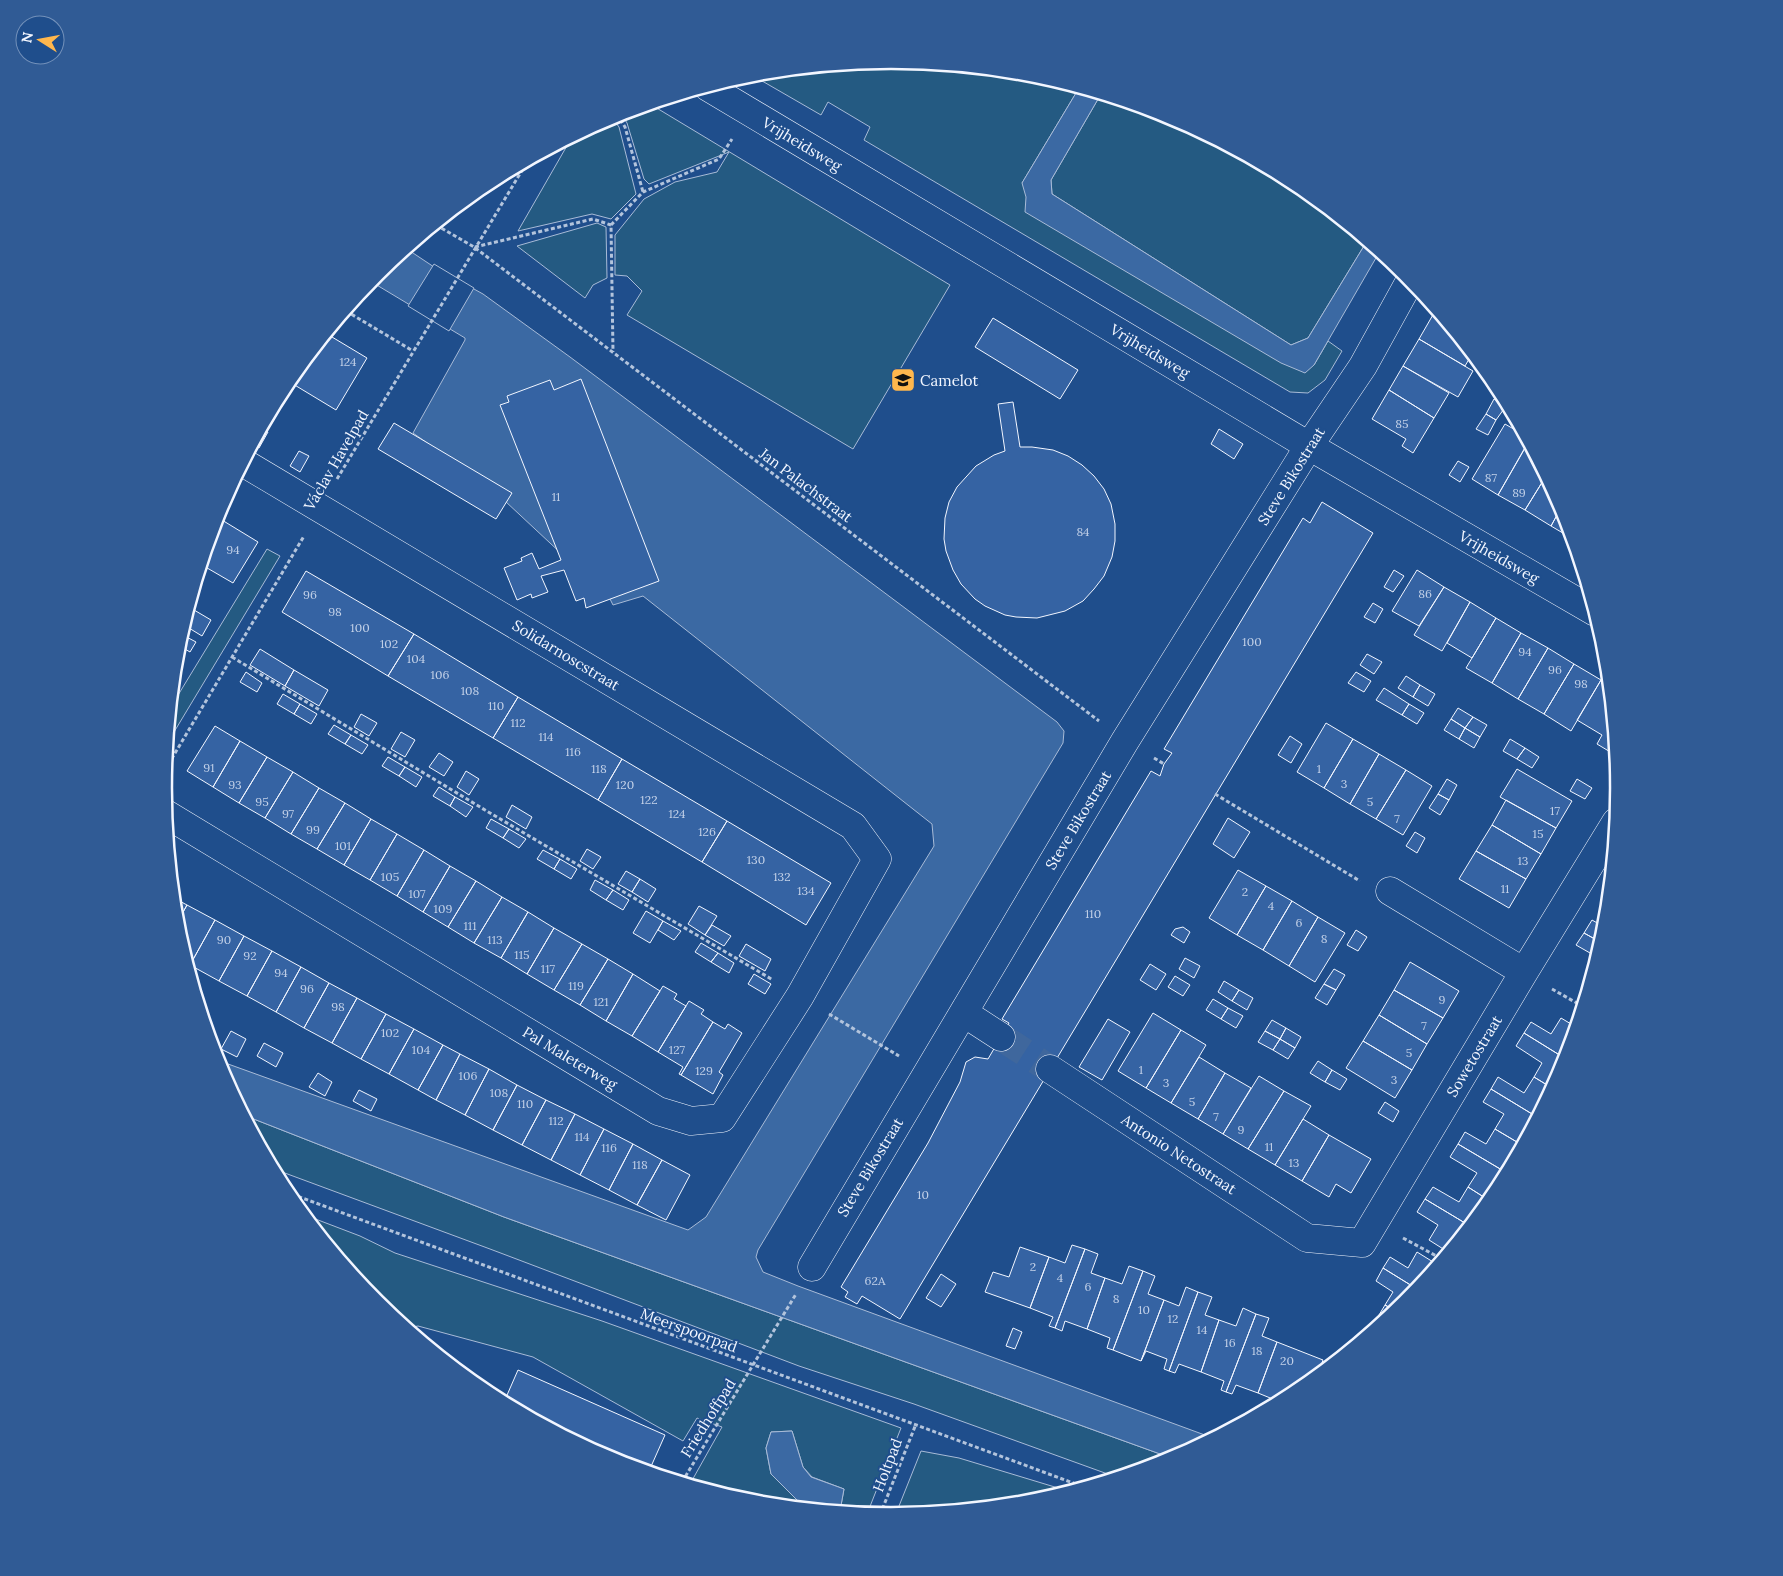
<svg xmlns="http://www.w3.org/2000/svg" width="1783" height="1576" font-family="Lora,serif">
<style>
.green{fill:#245a82;stroke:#a8bbd7}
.water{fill:#3b69a3;stroke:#a8bbd7}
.pier{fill:#1f4e8c;stroke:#a8bbd7}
.building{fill:#3563a3;stroke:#f2f6ff}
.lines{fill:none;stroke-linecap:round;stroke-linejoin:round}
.minor-tunnel{stroke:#3f679d;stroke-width:28;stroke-dasharray:28 14;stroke-linecap:butt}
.minor-casing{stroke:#f2f6ff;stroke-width:29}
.path{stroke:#b3c4dc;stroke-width:3;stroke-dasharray:4 2.5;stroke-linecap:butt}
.minor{stroke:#1f4e8c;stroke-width:28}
.labels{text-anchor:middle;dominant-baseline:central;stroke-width:4;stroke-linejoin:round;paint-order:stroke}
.number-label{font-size:12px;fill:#c3d1e8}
.street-label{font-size:15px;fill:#f2f6ff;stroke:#1f4e8c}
.poi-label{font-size:15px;fill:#f2f6ff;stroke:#1f4e8c;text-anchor:start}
.rim{fill:none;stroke:#f2f6ff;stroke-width:2.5}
</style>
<rect width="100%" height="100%" fill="#1f4e8c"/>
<path class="green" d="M892 60 1034 74 1079 88 1022 183 1314 365 1328 341 1342 351 1325 380 1308 393 1290 392 864 140 870 127 828 102 821 115 750 74Z
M1101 94 1170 116 1296 183 1367 241 1308 338 1291 345 1052 194 1051 180Z
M650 104 950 285 853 449 627 315 642 291 627 276 615 275V235L644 199 675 182 717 172 729 152 649 184 644 179 627 123 621 113Z
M611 116 619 127 636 194 611 219 592 214 518 231 572 137Z
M597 223 606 227 607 278 593 285 585 298 517 246Z
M267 549 280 556 168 742 172 705Z
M246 1116 504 1217 1174 1459 1116 1477 914 1404 799 1366 490 1249 274 1169Z
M305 1215 360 1236 395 1253 602 1321 901 1428 867 1514 840 1511 844 1489 812 1477 803 1467 792 1431 771 1432 766 1448 771 1474 807 1508 749 1502 690 1484 722 1427 697 1418 683 1441 533 1357 418 1326 408 1328 377 1303Z
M921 1451 959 1458 1068 1491 1033 1502 895 1516Z"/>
<path class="water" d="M1079 88 1101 94 1051 180 1052 194 1291 345 1308 338 1367 241 1380 251 1314 365 1305 373 1281 363 1025 212 1026 197 1022 183Z
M407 249 434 267 483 294 570 357 1057 722 1064 731 1063 743 758 1250 756 1257 763 1272 798 1286 1213 1438 1174 1459 504 1217 246 1116 217 1060 688 1230 706 1217 934 846 932 824 643 596 613 605 610 599 490 487 413 433 465 340V338L370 281 377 273Z
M792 1431 803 1467 811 1477 844 1489 840 1511 804 1507 771 1474 766 1448 771 1432Z"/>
<path class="pier" d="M434 264 474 288 449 331 408 306Z"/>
<path class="building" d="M1434 313 1443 319 1472 354 1465 366 1419 339Z
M993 318 1078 370 1060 399 975 347Z
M327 334 367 358 336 410 288 381Z
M1419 339 1473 371 1458 397 1403 366Z
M1403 366 1449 393 1434 418 1389 390Z
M581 379 659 581 586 608 584 598 576 601 564 570 541 576 548 592 532 598 531 594 517 600 504 568 522 561 521 558 532 553 539 569 561 560 500 405 509 402 507 396 550 380 554 390Z
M1389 390 1434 418 1413 453 1402 446 1406 439 1372 419Z
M1494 399 1506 406 1496 420 1486 414Z
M1013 402 1020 447H1032L1053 450 1068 456 1082 465 1094 476 1104 489 1111 504 1115 524V541L1112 557 1104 576 1094 589 1083 601 1065 611 1037 618 1016 617 1005 615 985 606 975 599 961 584 953 570 946 551 944 539 945 518 949 502 957 487 976 466 994 455 1005 451 998 404Z
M1486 414 1496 420 1488 435 1476 429Z
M394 423 512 493 496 519 378 449Z
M1505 424 1524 435 1528 443 1498 495 1472 479Z
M262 429 268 432 259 448 254 444Z
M1219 429 1243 444 1234 459 1211 444Z
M1527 444 1530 446 1546 476 1525 510 1498 495Z
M299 451 309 456 300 472 290 466Z
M1458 461 1469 467 1460 482 1449 475Z
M1546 476 1562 506 1551 526 1525 510Z
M1322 502 1373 533 900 1319 862 1296 857 1304 845 1297 848 1292 841 1287 928 1143 960 1082 966 1062 975 1057 988 1059 1009 1023 1002 1019 1151 771 1160 776 1164 764 1172 753 1164 749 1303 518 1310 523Z
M1562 506 1564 510 1573 539 1551 526Z
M217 517 258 542 233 583 202 565Z
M1394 570 1404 576 1393 592 1384 587Z
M1417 570 1444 587 1419 626 1392 611Z
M306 571 414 634 388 676 282 612Z
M1444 587 1470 602 1442 651 1414 635Z
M1470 602 1496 618 1472 658 1447 643Z
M1373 603 1383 609 1375 623 1364 617Z
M189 607 211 620 202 636 184 625Z
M1496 618 1521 633 1492 683 1466 668Z
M1521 633 1548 648 1518 699 1492 683Z
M181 634 196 642 190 652 178 645Z
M414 634 518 697 493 738 388 676Z
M1548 648 1574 664 1544 714 1518 699Z
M260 649 294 670 285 686 250 665Z
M1367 654 1382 662 1374 674 1360 665Z
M1574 664 1601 680 1571 731 1544 714Z
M294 670 328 690 319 706 285 686Z
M246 672 262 683 257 692 240 682Z
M1356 672 1371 681 1364 692 1348 683Z
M1406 676 1420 685 1413 697 1398 688Z
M1601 680 1609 685 1615 748 1612 753 1597 744 1602 735 1577 720Z
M1420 685 1435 694 1428 706 1413 697Z
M1384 688 1409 704 1402 715 1376 700Z
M283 694 300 704 294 714 277 704Z
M518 697 622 759 598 800 493 738Z
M300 704 317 714 311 724 294 714Z
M1409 704 1424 713 1417 724 1402 715Z
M1458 708 1473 717 1465 728 1451 719Z
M361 714 377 723 369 736 354 727Z
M1473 717 1487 725 1480 737 1465 728Z
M1451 719 1465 728 1459 739 1444 730Z
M1326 723 1353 739 1324 788 1297 772Z
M334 725 351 735 345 744 328 734Z
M215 726 240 741 213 787 187 771Z
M1465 728 1480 737 1474 748 1459 739Z
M401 732 415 740 405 757 391 749Z
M351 735 368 745 362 754 345 744Z
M1290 736 1302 744 1291 763 1278 755Z
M1353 739 1379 754 1350 804 1324 788Z
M1510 739 1525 748 1517 759 1503 751Z
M240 741 267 757 239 803 213 787Z
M1525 748 1539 757 1532 768 1517 759Z
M439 753 453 762 444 776 429 767Z
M1379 754 1406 770 1376 819 1350 804Z
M267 757 293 772 265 818 239 803Z
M388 757 405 767 399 776 382 766Z
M622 759 727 821 702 862 598 800Z
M405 767 422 777 416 787 399 776Z
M1517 769 1572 801 1556 828 1500 797Z
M1406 770 1432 786 1403 835 1376 819Z
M466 771 479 779 469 795 457 787Z
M293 772 319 788 291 834 265 818Z
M1447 779 1457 785 1449 800 1438 794Z
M1577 779 1592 788 1585 799 1570 791Z
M439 787 455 797 450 806 433 796Z
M319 788 345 803 317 849 291 834Z
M1438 794 1449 800 1440 815 1429 808Z
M455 797 473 807 466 817 450 806Z
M1506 800 1556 828 1541 854 1492 825Z
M345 803 371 819 344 865 317 849Z
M512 805 532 817 526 829 506 817Z
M1228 818 1250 832 1234 858 1213 844Z
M371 819 397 834 370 880 344 865Z
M491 819 509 829 503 838 486 828Z
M727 821 831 883 806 925 702 862Z
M1492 825 1541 854 1526 879 1476 851Z
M509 829 526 839 519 848 503 838Z
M1415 832 1425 838 1417 853 1406 846Z
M397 834 424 850 397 896 370 880Z
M587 849 601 857 593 869 580 861Z
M424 850 450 866 423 912 397 896Z
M543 850 560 859 554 869 537 859Z
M1476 851 1526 879 1509 908 1459 879Z
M560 859 577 869 571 879 554 869Z
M450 866 476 881 448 927 423 912Z
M1238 870 1266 886 1237 935 1209 918Z
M626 871 640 879 632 892 618 884Z
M640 879 656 889 648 902 632 892Z
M595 880 613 890 606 900 590 890Z
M476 881 502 897 474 943 448 927Z
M1266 886 1292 901 1263 950 1237 935Z
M613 890 629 900 623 910 606 900Z
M502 897 528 912 501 958 474 943Z
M174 898 187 905 177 923Z
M1292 901 1318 917 1289 966 1263 950Z
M187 905 215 920 190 965 188 964 177 923Z
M699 906 717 916 705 935 688 924Z
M646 911 663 921 650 943 633 933Z
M528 912 554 928 527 974 501 958Z
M1318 917 1345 933 1315 982 1289 966Z
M215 920 244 936 219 981 190 965Z
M1592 920 1606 928 1602 943 1584 933Z
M663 921 681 931 674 940 658 930Z
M712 925 731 936 724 946 705 935Z
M1183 927 1190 932 1184 943 1171 935 1175 929Z
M554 928 582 944 554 990 527 974Z
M1356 930 1367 937 1358 951 1347 945Z
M1584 933 1602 943 1597 957 1576 945Z
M244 936 272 951 247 996 219 981Z
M701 943 718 953 711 962 695 952Z
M582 944 608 959 580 1005 554 990Z
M746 944 771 959 765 971 739 956Z
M272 951 301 967 276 1012 247 996Z
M718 953 734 963 729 973 711 962Z
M1185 958 1200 966 1194 978 1179 969Z
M608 959 633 974 606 1021 580 1005Z
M1410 962 1459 991 1443 1018 1394 990Z
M1150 964 1166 974 1156 990 1140 980Z
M301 967 329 983 304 1028 276 1012Z
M1334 969 1345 975 1336 990 1324 984Z
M633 974 660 991 632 1036 606 1021Z
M754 974 771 984 765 994 748 984Z
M1175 976 1190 985 1183 996 1168 987Z
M1224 981 1239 990 1232 1001 1218 992Z
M329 983 357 998 332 1043 304 1028Z
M1324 984 1336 990 1327 1005 1315 998Z
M663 986 677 994 674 999 686 1006 658 1052 632 1036Z
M1239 990 1253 998 1247 1010 1232 1001Z
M1394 990 1443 1018 1427 1044 1379 1015Z
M357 998 386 1014 361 1059 332 1043Z
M1213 999 1228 1008 1221 1019 1206 1010Z
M689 1001 704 1010 701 1014 713 1022 681 1075 679 1074 683 1067 658 1052Z
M1228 1008 1243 1016 1236 1028 1221 1019Z
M1153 1013 1181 1030 1146 1088 1118 1071Z
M386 1014 414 1029 389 1074 361 1059Z
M1379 1015 1427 1044 1412 1070 1363 1041Z
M1561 1018 1576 1027 1566 1059 1524 1033 1531 1022 1551 1034Z
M1108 1019 1130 1032 1102 1080 1079 1067Z
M1272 1020 1286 1028 1280 1039 1265 1031Z
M713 1022 725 1029 728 1024 742 1033 719 1072 723 1075 713 1094 681 1075Z
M1286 1028 1301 1037 1295 1048 1280 1039Z
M414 1029 443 1045 418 1090 389 1074Z
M1181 1030 1206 1045 1171 1103 1146 1088Z
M231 1031 246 1039 237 1057 221 1049Z
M1265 1031 1280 1039 1273 1050 1258 1042Z
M1524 1033 1566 1059 1552 1088 1534 1077 1542 1063 1516 1046Z
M1280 1039 1295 1048 1288 1059 1273 1050Z
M1363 1041 1412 1070 1395 1098 1346 1068Z
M264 1043 283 1053 276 1067 257 1056Z
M443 1045 460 1054 436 1100 418 1090Z
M460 1054 489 1069 465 1115 436 1100Z
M1199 1057 1225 1073 1198 1119 1171 1103Z
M1318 1061 1332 1070 1325 1082 1310 1073Z
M489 1069 517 1085 493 1130 465 1115Z
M1332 1070 1347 1079 1340 1090 1325 1082Z
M318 1073 332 1082 325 1096 309 1087Z
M1225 1073 1251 1088 1223 1134 1198 1119Z
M1259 1076 1284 1091 1248 1149 1223 1134Z
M1498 1077 1524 1093 1534 1077 1552 1088 1537 1117 1491 1089Z
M517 1085 546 1100 522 1145 493 1130Z
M1491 1089 1537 1117 1522 1145 1495 1129 1504 1114 1483 1102Z
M359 1090 377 1099 371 1111 353 1101Z
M1284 1091 1311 1106 1275 1165 1248 1149Z
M546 1100 575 1114 551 1160 522 1145Z
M1385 1102 1399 1111 1393 1122 1378 1113Z
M575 1114 604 1129 580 1175 551 1160Z
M1303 1119 1329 1135 1302 1181 1275 1165Z
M604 1129 633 1144 609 1190 580 1175Z
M1495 1129 1522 1145 1507 1173 1458 1144 1465 1132 1486 1144Z
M1329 1135 1371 1159 1351 1193 1336 1184 1329 1197 1302 1181Z
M633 1144 662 1160 637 1205 609 1190Z
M1458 1144 1507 1173 1497 1193 1490 1201 1468 1187 1477 1173 1450 1157Z
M662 1160 690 1175 666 1220 637 1205Z
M1433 1187 1459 1202 1468 1187 1490 1201 1470 1226 1425 1199Z
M1425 1199 1470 1226 1448 1252 1429 1240 1438 1225 1417 1212Z
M1072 1245 1085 1249 1055 1328 1049 1326 1053 1317 1030 1308 1049 1257 1065 1263Z
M1020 1247 1049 1257 1030 1308 985 1292 993 1272 1009 1277Z
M1085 1249 1098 1254 1091 1273 1105 1278 1087 1329 1065 1321 1062 1331 1055 1328Z
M1417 1252 1438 1265 1417 1289 1383 1268 1390 1257 1408 1268Z
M1129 1266 1143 1271 1113 1350 1107 1348 1110 1338 1087 1329 1105 1278 1122 1284Z
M1383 1268 1417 1289 1406 1303 1396 1311 1385 1305 1393 1292 1376 1281Z
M1143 1271 1155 1276 1148 1294 1164 1300 1141 1361 1113 1350Z
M941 1274 956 1284 941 1307 926 1298Z
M1186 1287 1198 1292 1169 1371 1164 1369 1167 1359 1146 1351 1141 1361 1164 1300 1179 1306Z
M1198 1292 1212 1297 1205 1315 1219 1320 1201 1372 1179 1364 1175 1373 1169 1371Z
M1385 1305 1396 1311 1367 1335Z
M1243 1308 1256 1314 1226 1392 1221 1390 1224 1381 1201 1372 1219 1320 1236 1326Z
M1256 1314 1269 1318 1262 1336 1277 1342 1258 1393 1236 1385 1232 1394 1226 1392Z
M1013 1328 1022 1332 1015 1349 1006 1346Z
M1277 1342 1323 1360 1318 1375 1296 1393H1293L1292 1396 1280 1402 1258 1393Z
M518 1370 665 1435 649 1471 613 1460 504 1402Z"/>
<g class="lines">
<path class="minor-tunnel" d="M1001 1037 1050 1069"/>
<defs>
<path id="minor" d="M708 87 1309 446 1595 612
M166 814 658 1111 691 1121 722 1118 800 996 877 859 853 826 244 463
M1390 891 1524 972
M964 1013 1001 1037
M1050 1069 1307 1238 1362 1243 1524 972 1616 822
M812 1267 1125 741 1309 446 1363 366 1411 279"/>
</defs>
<use href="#minor" class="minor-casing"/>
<path class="path" d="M617 114 625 127 643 192
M436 225 474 247 1099 721
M611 225 643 192 719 159 732 139
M475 247 593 219 611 225 613 352
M346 311 413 351
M337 479 527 162
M232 657 485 810 773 980
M1154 758 1164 764
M165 770 304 536
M1215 794 1360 881
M1552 989 1582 1006
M829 1014 899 1056
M286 1192 1084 1487
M1403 1238 1442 1259
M682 1482 796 1294
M880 1515 916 1424"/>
<use href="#minor" class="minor"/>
</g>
<defs>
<symbol id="school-square" viewBox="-11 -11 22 22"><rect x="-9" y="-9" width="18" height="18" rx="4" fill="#ffb74d" stroke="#1f4e8c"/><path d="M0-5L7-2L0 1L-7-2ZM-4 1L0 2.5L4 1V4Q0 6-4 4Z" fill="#111"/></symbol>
</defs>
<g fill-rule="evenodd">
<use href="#school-square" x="889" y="366" width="28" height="28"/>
</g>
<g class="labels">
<g class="number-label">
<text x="348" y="361">124</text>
<text x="1402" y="423">85</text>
<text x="1491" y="477">87</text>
<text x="1519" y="492">89</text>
<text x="556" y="496">11</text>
<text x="1083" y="531">84</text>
<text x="233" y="549">94</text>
<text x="1425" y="593">86</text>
<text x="310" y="594">96</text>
<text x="335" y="611">98</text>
<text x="360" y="627">100</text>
<text x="1252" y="641">100</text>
<text x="389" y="643">102</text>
<text x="1525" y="651">94</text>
<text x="416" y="658">104</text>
<text x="1555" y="669">96</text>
<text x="440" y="674">106</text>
<text x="1581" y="683">98</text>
<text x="470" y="690">108</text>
<text x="496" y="705">110</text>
<text x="518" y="722">112</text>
<text x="546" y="736">114</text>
<text x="573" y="751">116</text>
<text x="209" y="767">91</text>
<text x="599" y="768">118</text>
<text x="1319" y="768">1</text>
<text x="1344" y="783">3</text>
<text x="235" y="784">93</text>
<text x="625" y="784">120</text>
<text x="649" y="799">122</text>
<text x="262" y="801">95</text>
<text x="1370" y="801">5</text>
<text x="1555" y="810">17</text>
<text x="288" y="813">97</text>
<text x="677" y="813">124</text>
<text x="1397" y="818">7</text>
<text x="313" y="829">99</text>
<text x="707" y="831">126</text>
<text x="1538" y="833">15</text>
<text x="343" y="845">101</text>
<text x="756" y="859">130</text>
<text x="1523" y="860">13</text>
<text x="390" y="876">105</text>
<text x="782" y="876">132</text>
<text x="1505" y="888">11</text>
<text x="806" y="890">134</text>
<text x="1245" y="891">2</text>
<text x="417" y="893">107</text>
<text x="1271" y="905">4</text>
<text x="443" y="908">109</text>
<text x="1093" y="913">110</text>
<text x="1299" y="922">6</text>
<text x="470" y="925">111</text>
<text x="1324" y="938">8</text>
<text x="224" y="939">90</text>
<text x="495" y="939">113</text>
<text x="522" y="954">115</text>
<text x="250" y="955">92</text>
<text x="548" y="968">117</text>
<text x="281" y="972">94</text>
<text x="576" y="985">119</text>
<text x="307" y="988">96</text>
<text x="1442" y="999">9</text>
<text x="601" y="1001">121</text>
<text x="338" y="1006">98</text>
<text x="1424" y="1025">7</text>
<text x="390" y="1032">102</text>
<text x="421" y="1049">104</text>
<text x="677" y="1049">127</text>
<text x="1409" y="1052">5</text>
<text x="1141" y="1069">1</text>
<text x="704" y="1070">129</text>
<text x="468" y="1075">106</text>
<text x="1394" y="1079">3</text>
<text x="1166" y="1082">3</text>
<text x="499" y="1092">108</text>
<text x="1192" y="1101">5</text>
<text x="525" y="1103">110</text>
<text x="1216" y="1116">7</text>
<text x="556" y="1120">112</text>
<text x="1241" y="1129">9</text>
<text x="582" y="1136">114</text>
<text x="1269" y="1146">11</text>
<text x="609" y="1147">116</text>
<text x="1294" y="1162">13</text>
<text x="640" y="1164">118</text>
<text x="923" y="1194">10</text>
<text x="1033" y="1266">2</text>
<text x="1060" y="1277">4</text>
<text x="875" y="1280">62A</text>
<text x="1088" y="1286">6</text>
<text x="1116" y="1298">8</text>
<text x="1144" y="1309">10</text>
<text x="1173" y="1318">12</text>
<text x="1202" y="1329">14</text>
<text x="1230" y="1342">16</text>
<text x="1257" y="1350">18</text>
<text x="1287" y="1360">20</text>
</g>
<g class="street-label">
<text transform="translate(802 144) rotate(31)">Vrijheidsweg</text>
<text transform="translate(1150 351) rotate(31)">Vrijheidsweg</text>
<text transform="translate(336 460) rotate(-60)">Václav Havelpad</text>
<text transform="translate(1291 476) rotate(-58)">Steve Bikostraat</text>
<text transform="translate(806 485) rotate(37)">Jan Palachstraat</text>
<text transform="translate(1499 557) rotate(30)">Vrijheidsweg</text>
<text transform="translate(566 655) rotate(31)">Solidarnoscstraat</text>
<text transform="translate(1078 820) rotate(-59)">Steve Bikostraat</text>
<text transform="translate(1474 1056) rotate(-59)">Sowetostraat</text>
<text transform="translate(570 1058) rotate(31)">Pal Maleterweg</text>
<text transform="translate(1179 1154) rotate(33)">Antonio Netostraat</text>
<text transform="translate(870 1167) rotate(-59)">Steve Bikostraat</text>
<text transform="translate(689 1330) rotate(20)">Meerspoorpad</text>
<text transform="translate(708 1418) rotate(-58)">Friedhoffpad</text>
<text transform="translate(887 1465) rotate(-69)">Holtpad</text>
</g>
<g class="poi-label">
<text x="920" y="380">Camelot</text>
</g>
</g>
<path d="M0 0H1783V1576H0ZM172 788a719 719 0 1 1 1438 0a719 719 0 1 1-1438 0Z" fill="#305b95" fill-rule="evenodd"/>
<path class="rim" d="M172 788a719 719 0 1 1 1438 0a719 719 0 1 1-1438 0Z"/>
<g transform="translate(40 40) rotate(281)"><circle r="24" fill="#1f4e8c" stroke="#7391ba"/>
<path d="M0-4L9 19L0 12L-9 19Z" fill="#ffb74d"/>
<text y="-8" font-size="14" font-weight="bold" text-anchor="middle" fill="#f2f6ff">N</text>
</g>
</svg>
